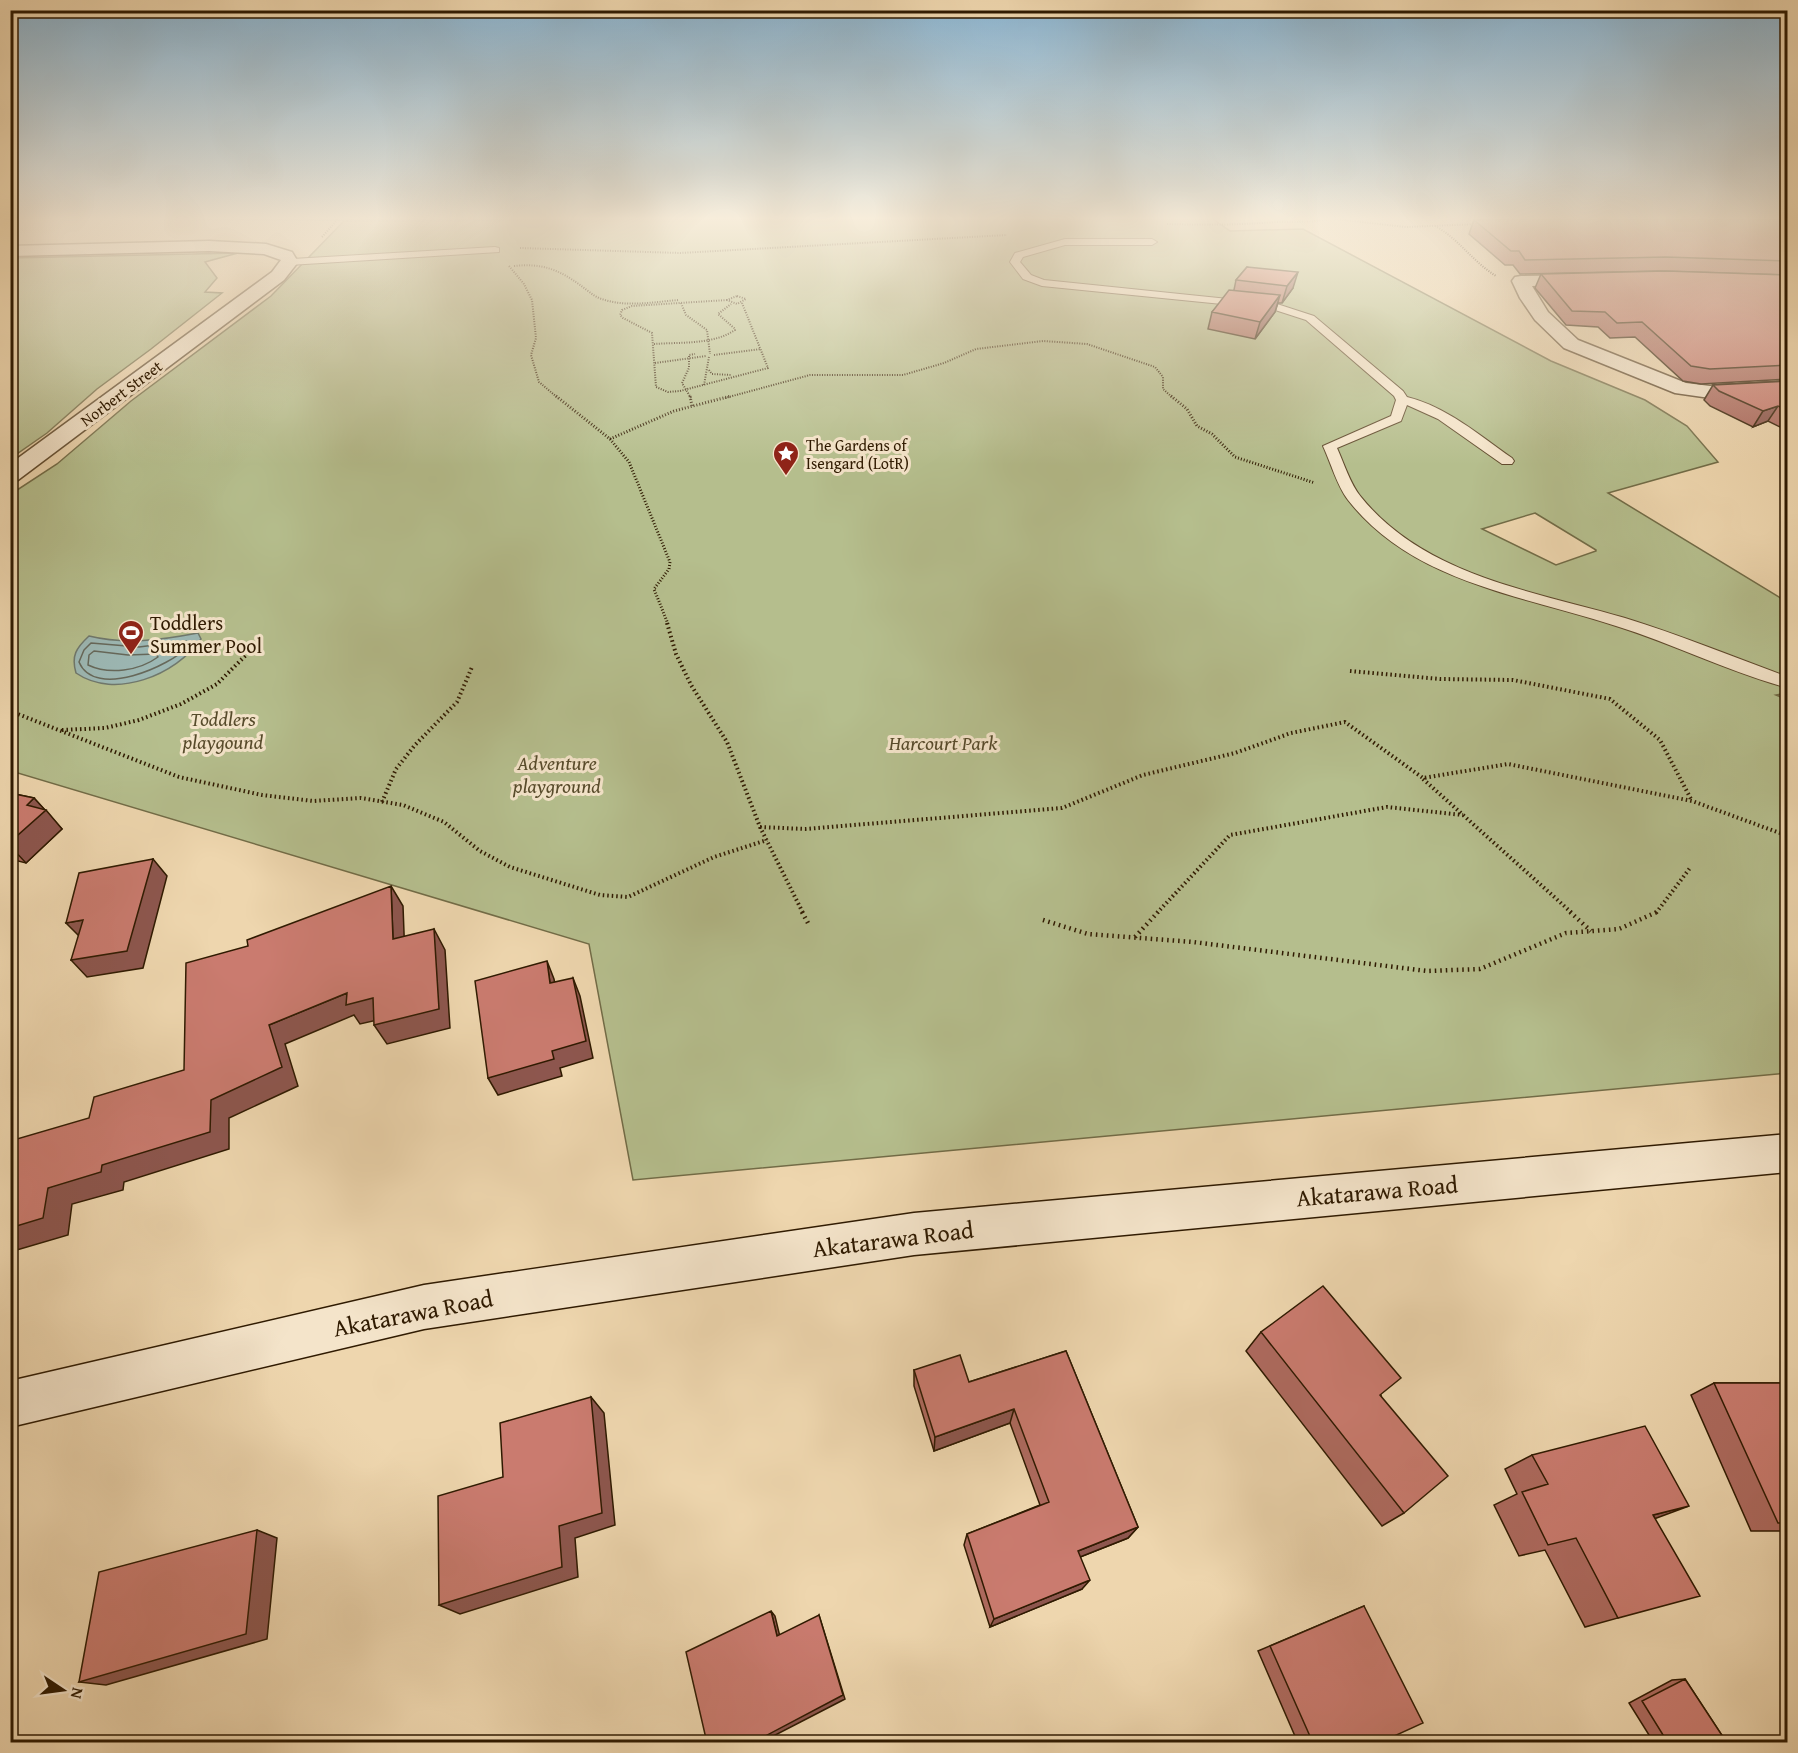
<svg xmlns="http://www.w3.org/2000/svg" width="1798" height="1753" font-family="'Gentium Book Plus',serif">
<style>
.green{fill:#b5be8d;stroke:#726c47;stroke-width:1.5;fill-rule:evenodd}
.water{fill:#9cb7b3;stroke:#70786c;stroke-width:1.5}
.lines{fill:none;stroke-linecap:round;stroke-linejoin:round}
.shore{stroke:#66685a;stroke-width:1.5}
.lane-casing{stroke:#5f492c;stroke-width:2}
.street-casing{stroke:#5f492c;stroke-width:3}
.secondary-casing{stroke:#2f1a01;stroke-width:3}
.path-far3{stroke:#2f1a01;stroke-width:2;stroke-dasharray:1 1.5;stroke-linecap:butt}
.path-far2{stroke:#2f1a01;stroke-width:3;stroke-dasharray:1 2;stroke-linecap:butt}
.path-far1{stroke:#2f1a01;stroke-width:4;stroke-dasharray:1.5 3;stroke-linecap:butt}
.path{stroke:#2f1a01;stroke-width:4.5;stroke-dasharray:1.5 4;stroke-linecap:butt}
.lane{fill:#f4e4ca;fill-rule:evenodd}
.street{fill:#f4e4ca;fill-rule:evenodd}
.secondary{fill:#f4e4ca;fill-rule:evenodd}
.wall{fill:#ae6a5f;stroke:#2f1a01;stroke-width:1.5}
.shaded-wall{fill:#8d564e;stroke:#2f1a01;stroke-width:1.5}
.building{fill:#ca7b6f;stroke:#2f1a01;stroke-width:1.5}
.labels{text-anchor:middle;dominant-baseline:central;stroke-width:6;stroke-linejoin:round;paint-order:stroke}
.far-street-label{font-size:16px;fill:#2f1a01;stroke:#f4e4ca}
.far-poi-label{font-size:16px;fill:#2f1a01;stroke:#f4e4ca;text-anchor:start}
.poi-label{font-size:20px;fill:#2f1a01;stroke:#f4e4ca;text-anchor:start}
.park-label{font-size:20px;font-style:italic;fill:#574b2b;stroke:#f4e4ca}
.near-street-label{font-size:24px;fill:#2f1a01;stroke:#f4e4ca}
</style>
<rect width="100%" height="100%" fill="#eed6ae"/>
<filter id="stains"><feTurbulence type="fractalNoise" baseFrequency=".00333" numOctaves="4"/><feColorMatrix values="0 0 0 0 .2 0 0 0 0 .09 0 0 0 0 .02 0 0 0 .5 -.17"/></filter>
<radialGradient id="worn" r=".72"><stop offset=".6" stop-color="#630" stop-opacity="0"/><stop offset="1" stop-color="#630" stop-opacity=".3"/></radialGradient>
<path class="green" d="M620 219H1213L1230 231 1303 229 1551 361 1645 400 1687 426 1718 462 1608 493 1787 602V693L1776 695 1788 700 1787 1073 633 1180 589 944 11 771V494L57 464 131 401 271 296 344 221ZM1535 513 1596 550V551L1556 565 1482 529Z
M238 253 205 262 217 278 205 292 222 293 151 349 97 389 47 433 11 458V258Z"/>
<path class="water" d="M196 219H620L400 221Z
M198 633 201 639C176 675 115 700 76 673 71 656 76 648 89 636 126 645 161 640 198 633Z"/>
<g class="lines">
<path class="shore" d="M186 641 189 646C170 666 95 700 79 662L84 650 91 643 139 647Z
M94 651 128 655 156 654 158 657C139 671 109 675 88 665L89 655Z"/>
<defs>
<path id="lane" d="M1065 239H1152L1157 242 1152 245H1065L1023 257 1020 262 1031 275 1044 280 1277 304 1314 316 1403 391 1407 397C1447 407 1479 435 1512 458L1514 461 1512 464H1502L1438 419 1407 405 1401 421 1337 448C1344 463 1350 484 1361 497 1425 576 1533 591 1625 618 1680 635 1734 657 1788 677V688C1729 672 1674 644 1616 626 1522 595 1413 583 1348 500 1337 486 1331 463 1323 446L1391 416 1396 400 1394 396 1306 320 1272 309 1042 286 1023 279 1010 262 1015 253Z
M495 247 499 248V252L289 265 285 264 281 256 286 253 292 259Z"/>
<path id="street" d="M209 241 266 244 292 252 298 262 284 280 18 480 10 482V464L272 272 281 260 264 254 209 251 10 256V246Z
M1582 275 1588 276 1591 280 1588 284 1532 286 1548 312 1578 340 1686 383 1710 386 1788 381V393L1710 398 1675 393 1564 348 1535 320 1520 298 1512 281 1515 277 1521 276Z"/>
<path id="secondary" d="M1788 1134V1172L914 1255 424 1329 10 1427V1381L424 1285 914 1213Z"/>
</defs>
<use href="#lane" class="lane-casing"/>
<use href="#street" class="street-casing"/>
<use href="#secondary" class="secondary-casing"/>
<path class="path-far3" d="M1335 219 1406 227 1477 224
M1167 224C1205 225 1238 225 1275 222 1293 221 1310 223 1327 219
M1435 226C1458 238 1473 262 1496 276
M322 237 338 219
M520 248 680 253 1007 235
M509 266 524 284 532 300 536 338 531 355 539 382 558 398
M514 266C541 263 558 269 580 285 586 289 592 295 599 298 624 308 653 302 679 300
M737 296 746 299 737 304 727 300Z
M727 300 632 306 622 310 620 315 623 318 652 333 656 387 668 392 680 391 768 368 742 303
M681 303 686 315 707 330 710 354
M654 344C680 342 713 345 735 330L734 328 718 314 731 304
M714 355 761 349
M655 363 706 356
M709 370 712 374 732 375
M704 385 709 357
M691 398 682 383 689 368V355L695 354
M725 398 810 375H903L944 363 976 349 1043 341 1087 344 1155 367 1163 377V389L1173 398"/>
<path class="path-far2" d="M556 396 610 439 629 462 670 562 669 569 654 589 668 624
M690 396 692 406
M1171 396 1187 409 1197 426 1212 434 1235 457 1315 483
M610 439 674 411 731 396"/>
<path class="path-far1" d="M667 623 676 654 691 685 727 742 760 827 803 913
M10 662 13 661
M1350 671 1440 679 1513 680 1610 699 1660 740 1692 801
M10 711 179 777 262 795 313 801 361 798 403 805 444 822 480 851 510 867 600 895 628 897 714 857 767 840
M62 730 105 728 139 720 181 704 217 684 250 651 238 649
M1423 779 1572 913
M382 802 396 769 415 745 457 702 472 667
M760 827 805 829 1062 808 1143 775 1235 753 1291 733 1345 722 1423 778 1508 764 1692 801 1788 836
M1157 913 1230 835 1387 807 1463 815
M1656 913 1690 868"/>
<path class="path" d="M802 912 809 925
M1570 912 1591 931
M1043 920 1088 934 1193 942 1427 971 1480 969 1566 933 1619 929 1657 912
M1135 937 1158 912"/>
<use href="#lane" class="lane"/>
<use href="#street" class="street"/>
<use href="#secondary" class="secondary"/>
</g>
<path class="wall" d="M1788 219V275L1659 271 1520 274 1513 265H1505L1469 234 1474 220Z
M1247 267 1293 288 1282 303H1278L1275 312 1255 339 1208 329 1212 312 1234 290 1236 280Z
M1541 274 1788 275V379L1701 384 1683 381 1635 337 1610 338 1598 327 1566 325 1535 288Z
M1788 381V431L1768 421 1753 427 1710 406 1704 400 1713 385Z
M10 793 34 798 62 829 26 863 10 859Z
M1261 1332 1381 1395 1404 1513 1382 1526 1246 1351Z
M1066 1351 1138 1527 1128 1538 1080 1557 1082 1589 990 1627 964 1545 967 1534 1040 1505 1010 1423 934 1451 914 1386V1370L969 1382Z
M1714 1383H1788V1531H1751L1691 1395Z
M1532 1455 1655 1518 1618 1618 1585 1627 1545 1550 1519 1556 1494 1505 1517 1494 1505 1469Z
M1364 1606 1379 1743H1298L1258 1651Z
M1685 1679 1727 1743H1654L1629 1703 1672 1680Z"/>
<path class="shaded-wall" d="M1298 272 1293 288 1282 303 1287 286Z
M1280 295 1275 312 1255 339 1260 322Z
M1778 406 1768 421 1753 427 1763 411Z
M34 798 45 810H46L62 829 26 863 10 846V842L27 805Z
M153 859 167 876 143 968 87 977 71 960Z
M391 886 403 906 405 959 393 939Z
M83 920V940L66 923Z
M434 929 445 950 450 1028 387 1044 374 1025Z
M547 961 554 979 558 1001 550 983Z
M573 978 580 996 593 1058 560 1068 562 1076 498 1095 488 1078 552 1051Z
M347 993 373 998 386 1018 360 1024 354 1015 285 1044 298 1086 229 1118V1149L124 1182 123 1190 72 1204 68 1235 10 1252V1228L48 1188 102 1165 211 1100 269 1025Z
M591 1397 604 1413 615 1525 575 1538 578 1577 460 1614 439 1605 559 1526Z
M1014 1409 1010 1423 934 1451 935 1437Z
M1689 1506 1654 1519 1653 1515Z
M1138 1527 1128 1538 1070 1561 1078 1551Z
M257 1530 277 1538 267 1639 106 1685 79 1682Z
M1090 1580 1082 1589 990 1627 994 1619Z
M771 1611 775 1616 781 1641 777 1636Z
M819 1615 845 1699 760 1743H752Z"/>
<path class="building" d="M1499 219H1788V261L1666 257 1525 260 1519 251H1511L1474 220Z
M1247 267 1298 272 1287 286 1236 280Z
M1666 271 1788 275V365L1710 369 1691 366 1642 322 1617 323 1605 312 1572 311 1541 274Z
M1229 290 1280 295 1260 322 1212 312Z
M1788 381V411L1778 406 1763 411 1719 391 1713 385Z
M10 793 34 798 27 805 46 810 10 842Z
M153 859 127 951 71 960 83 920 66 923 79 873Z
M391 886 393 939 434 929 439 1009 374 1025 373 998 346 1005 347 993 269 1025 282 1067 211 1100 210 1132 102 1165 101 1172 48 1188 43 1218 10 1228V1141L89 1118 94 1097 184 1070 186 963 248 946 247 940Z
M547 961 550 983 573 978 586 1041 552 1051 554 1059 488 1078 475 981Z
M1323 1286 1401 1378 1380 1395 1448 1476 1404 1513 1261 1332Z
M1066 1351 1138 1527 1078 1551 1090 1580 994 1619 967 1534 1049 1502 1014 1409 935 1437 914 1370 960 1355 969 1382Z
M1714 1383H1788V1523H1778Z
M591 1397 602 1513 559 1526 562 1567 439 1605 438 1496 503 1477 500 1423Z
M1645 1426 1689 1506 1653 1515 1700 1596 1618 1618 1576 1538 1548 1545 1522 1492 1548 1484 1532 1455Z
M257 1530 246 1634 79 1682 99 1572Z
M1364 1606 1423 1723 1379 1743H1313L1270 1646Z
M771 1611 777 1636 819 1615 843 1695 752 1743H707L686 1652Z
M1685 1679 1727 1743H1668L1642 1701Z"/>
<linearGradient id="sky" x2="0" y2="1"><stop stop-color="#89b5d3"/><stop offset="0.47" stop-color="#f7eddb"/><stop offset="1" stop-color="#f7eddb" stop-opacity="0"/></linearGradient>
<rect width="1798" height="465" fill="url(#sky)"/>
<defs>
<symbol id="sight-pin" viewBox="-11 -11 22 30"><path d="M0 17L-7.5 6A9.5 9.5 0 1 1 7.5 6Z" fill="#8f2418" stroke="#f4e4ca"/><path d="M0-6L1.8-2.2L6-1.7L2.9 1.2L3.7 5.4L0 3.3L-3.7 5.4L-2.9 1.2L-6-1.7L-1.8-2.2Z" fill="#fff"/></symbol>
<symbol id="stadium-pin" viewBox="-11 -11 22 30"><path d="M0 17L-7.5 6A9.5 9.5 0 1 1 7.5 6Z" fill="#8f2418" stroke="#f4e4ca"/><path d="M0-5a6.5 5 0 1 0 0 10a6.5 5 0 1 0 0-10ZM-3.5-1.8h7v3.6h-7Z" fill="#fff"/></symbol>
</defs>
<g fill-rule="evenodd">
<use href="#sight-pin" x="771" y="439" width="30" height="40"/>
<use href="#stadium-pin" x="116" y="618" width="30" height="40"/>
</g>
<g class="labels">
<g class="far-street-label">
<text transform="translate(121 393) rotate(-37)">Norbert Street</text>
</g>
<g class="far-poi-label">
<text x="806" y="445">The Gardens of<tspan x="806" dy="18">Isengard (LotR)</tspan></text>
</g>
<g class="poi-label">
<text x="150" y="622">Toddlers<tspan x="150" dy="23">Summer Pool</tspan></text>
</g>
<g class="park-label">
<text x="223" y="718">Toddlers<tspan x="223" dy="23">playgound</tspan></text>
<text x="943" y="742">Harcourt Park</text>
<text x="557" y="762">Adventure<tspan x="557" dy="23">playground</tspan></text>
</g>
<g class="near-street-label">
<text transform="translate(1377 1191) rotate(-5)">Akatarawa Road</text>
<text transform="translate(893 1239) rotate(-7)">Akatarawa Road</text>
<text transform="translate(413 1313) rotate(-11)">Akatarawa Road</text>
</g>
</g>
<rect width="1798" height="1753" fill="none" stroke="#eed6ae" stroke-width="36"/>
<rect x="12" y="12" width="1774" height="1729" fill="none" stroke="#2f1a01" stroke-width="3"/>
<rect x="18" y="18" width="1762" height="1717" fill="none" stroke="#2f1a01" stroke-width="1.5"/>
<g transform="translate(63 1690) rotate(103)" stroke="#f4e4ca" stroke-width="4.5" paint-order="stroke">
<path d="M0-4.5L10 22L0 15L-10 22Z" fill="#2f1a01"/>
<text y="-9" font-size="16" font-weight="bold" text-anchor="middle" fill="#2f1a01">N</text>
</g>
<rect width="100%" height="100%" filter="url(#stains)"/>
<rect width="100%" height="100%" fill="url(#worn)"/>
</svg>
